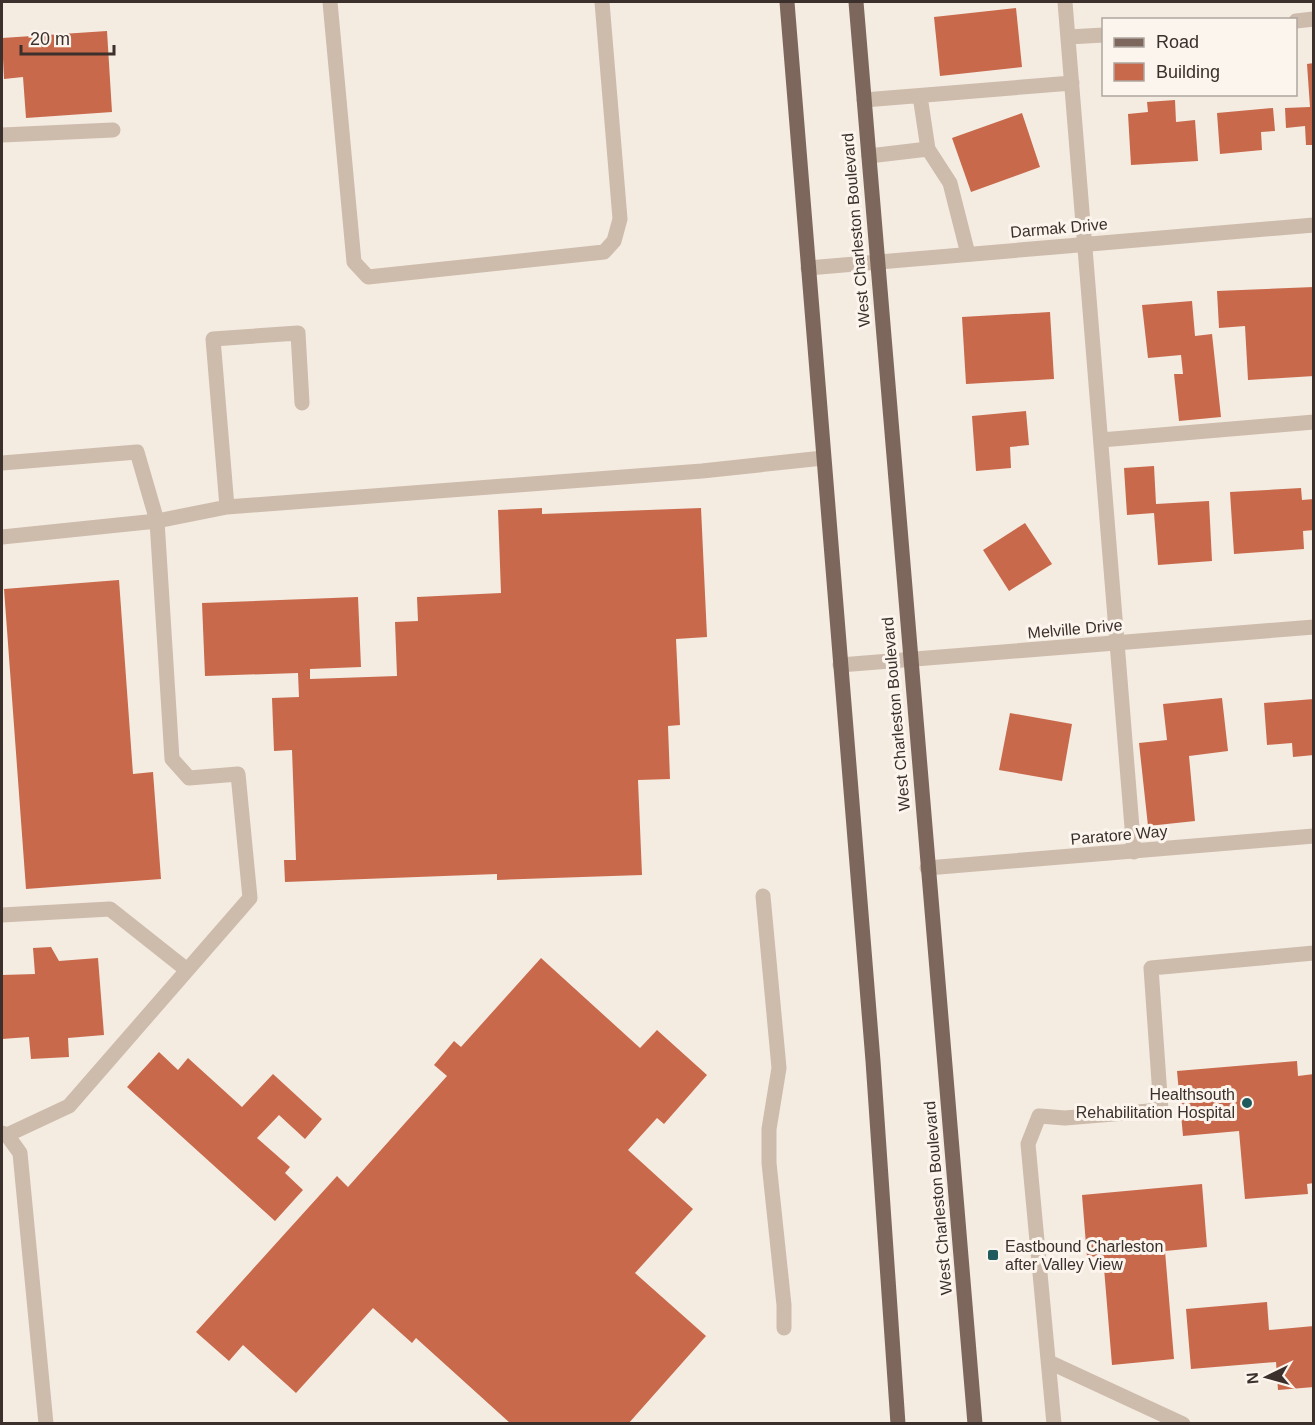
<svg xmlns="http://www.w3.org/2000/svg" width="1315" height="1425" font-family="Arial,sans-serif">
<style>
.building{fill:#c8694b}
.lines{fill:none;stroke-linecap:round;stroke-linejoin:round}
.service{stroke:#cdbbac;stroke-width:15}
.minor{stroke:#cdbbac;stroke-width:15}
.primary{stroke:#7d675c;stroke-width:15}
.poi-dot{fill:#1f5a5e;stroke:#fbf5ee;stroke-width:2}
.labels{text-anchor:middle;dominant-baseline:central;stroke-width:6;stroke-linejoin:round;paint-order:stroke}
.street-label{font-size:16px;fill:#3b302b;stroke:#fbf5ee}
.poi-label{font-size:16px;fill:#3b302b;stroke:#fbf5ee;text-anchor:end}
</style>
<rect width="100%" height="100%" fill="#f4ebe1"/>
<path class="building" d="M1016 8 1022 67 940 76 934 17Z
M107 31 112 112 26 118 23 77 4 79 2 38Z
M1314 63V145H1306L1305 126 1286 128 1285 108 1310 107 1307 64Z
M1175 100 1176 122 1195 120 1198 161 1131 165 1128 114 1148 112 1147 102Z
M1273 108 1275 131 1261 132 1262 150 1220 154 1217 113Z
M1022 113 1040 167 971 192 952 138Z
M1314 287V376L1248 380 1245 326 1219 328 1217 291Z
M1192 301 1195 336 1212 334 1221 417 1179 421 1174 374H1183L1181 355 1148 358 1142 305Z
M1050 312 1054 379 966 384 962 317Z
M1026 411 1029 445 1010 447 1011 468 976 471 972 416Z
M1154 466 1156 504 1209 501 1212 561 1158 565 1154 513 1127 515 1124 468Z
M1301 488 1302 500 1314 499V530L1303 531 1304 549 1234 554 1230 492Z
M542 508V514L701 508 707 637 676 639 680 725 668 726 670 779 638 780 642 875 497 880V874L285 882 284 860H296L292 750 274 751 272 698 299 697 298 673 205 676 202 603 358 597 361 667 310 669V679L397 676 395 622 418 621 417 597 501 593 498 510Z
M1025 523 1052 564 1009 591 983 550Z
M119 580 133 774 153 772 161 879 26 889 4 589Z
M1222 698 1228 751 1189 756 1195 821 1148 826 1139 743 1167 740 1163 704Z
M1314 699V755L1293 757 1292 743 1267 745 1264 703Z
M1010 713 1072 724 1062 781 999 770Z
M51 947 59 961 98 958 104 1035 68 1038 69 1057 31 1059 29 1037 2 1039V975L35 974 33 948Z
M541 958 640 1048 657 1030 707 1075 664 1124 657 1118 628 1150 693 1209 635 1273 706 1336 628 1424H511L416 1338 412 1343 373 1308 296 1393 243 1345 229 1361 196 1332 337 1176 348 1187 447 1076 434 1065 454 1041 461 1047Z
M159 1052 178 1070 188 1058 242 1107 273 1074 322 1119 305 1139 279 1115 257 1138 290 1167 285 1173 303 1190 275 1221 127 1087Z
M1297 1061 1298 1076 1314 1074V1183L1307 1184 1308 1194 1245 1199 1239 1131 1183 1136 1177 1071Z
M1202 1184 1207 1247 1165 1251 1174 1359 1112 1365 1103 1256 1087 1257 1082 1195Z
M1267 1302 1269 1330 1314 1326V1387L1278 1390 1276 1362 1191 1369 1186 1309Z"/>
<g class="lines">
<path class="service" d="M330 2 354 262 368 277 604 252 614 241 620 219 602 2
M1065 2 1134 852
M1296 21 1314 19
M1068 37 1104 35
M920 96 928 149
M864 100 1072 83
M2 135 113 130
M869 156 928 149 950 183 968 254
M1101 440 1314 422
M2 463 137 452 157 521 172 759 189 778 238 774 250 898 69 1106 7 1135
M227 507 702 471 823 458
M2 537 157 521 227 507 213 339 298 333 302 403
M763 896 779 1068 769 1129V1163L784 1305V1328
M2 915 110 909 187 970
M2 1133 7 1135 20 1153 46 1424
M1049 1362 1183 1424
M1054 1424 1028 1144 1039 1116 1065 1118 1161 1110 1151 968 1314 953"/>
<path class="minor" d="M808 268 1314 225
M840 665 1314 627
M927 868 1314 836"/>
<path class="primary" d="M787 2 873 1061 898 1424
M856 2 975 1424"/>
</g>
<g class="poi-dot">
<circle cx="1247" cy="1103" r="6"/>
<rect x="987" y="1249" width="12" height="12" rx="3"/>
</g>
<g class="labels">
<g class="street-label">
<text transform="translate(1059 228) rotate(-5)">Darmak Drive</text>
<text transform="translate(856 230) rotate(-95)">West Charleston Boulevard</text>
<text transform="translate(1075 629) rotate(-5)">Melville Drive</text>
<text transform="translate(896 714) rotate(-95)">West Charleston Boulevard</text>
<text transform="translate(1119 835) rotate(-5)">Paratore Way</text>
<text transform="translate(938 1198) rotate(-95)">West Charleston Boulevard</text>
</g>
<g class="poi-label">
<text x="1235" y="1094">Healthsouth<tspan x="1235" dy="18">Rehabilitation Hospital</tspan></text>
<text x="1005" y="1246" text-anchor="start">Eastbound Charleston<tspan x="1005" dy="18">after Valley View</tspan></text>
</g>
</g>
<rect width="1315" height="1425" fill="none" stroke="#3b302b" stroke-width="6"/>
<rect x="1102" y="18" width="195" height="78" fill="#fbf5ee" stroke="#aea6a0" stroke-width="1.5"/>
<rect x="1114" y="38" width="30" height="9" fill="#7d675c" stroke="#aea6a0" stroke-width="1.5"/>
<text x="1156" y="48" font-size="18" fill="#3b302b">Road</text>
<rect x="1114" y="63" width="30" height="18" fill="#c8694b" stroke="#aea6a0" stroke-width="1.5"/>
<text x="1156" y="78" font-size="18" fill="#3b302b">Building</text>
<g transform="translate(1267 1377) rotate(265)" stroke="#fbf5ee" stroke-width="4.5" paint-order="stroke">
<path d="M0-4.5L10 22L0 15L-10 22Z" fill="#3b302b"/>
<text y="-9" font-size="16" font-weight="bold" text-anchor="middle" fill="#3b302b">N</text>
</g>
<path d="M21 45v9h93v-9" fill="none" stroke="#3b302b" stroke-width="3"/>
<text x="30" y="45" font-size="18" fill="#3b302b" stroke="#fbf5ee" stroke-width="4.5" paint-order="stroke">20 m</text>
</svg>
